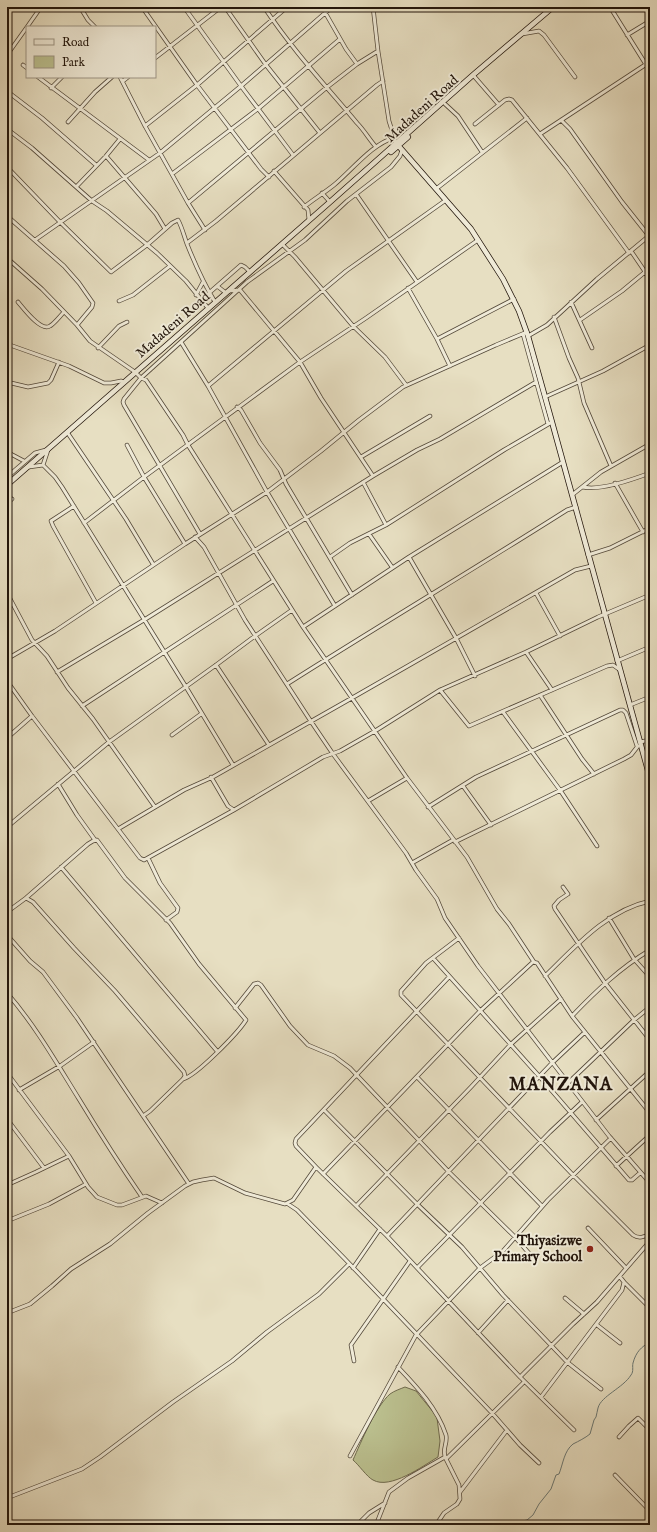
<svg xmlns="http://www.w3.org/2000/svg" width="657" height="1532" font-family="'IM FELL English',serif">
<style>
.green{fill:#bbc08f;stroke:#6e6a4d}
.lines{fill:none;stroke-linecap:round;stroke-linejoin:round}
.stream{stroke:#6a7875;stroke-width:1}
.street-casing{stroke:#534839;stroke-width:4.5}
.secondary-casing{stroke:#22150b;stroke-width:6}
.street{stroke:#efead7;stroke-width:3}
.secondary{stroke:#efead7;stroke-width:4.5}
.poi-dot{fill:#8f2418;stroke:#efead7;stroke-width:1.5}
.labels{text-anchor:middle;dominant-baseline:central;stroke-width:4;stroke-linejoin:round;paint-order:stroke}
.street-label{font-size:14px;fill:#22150b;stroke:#efead7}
.poi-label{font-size:14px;font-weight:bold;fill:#22150b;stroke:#efead7;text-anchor:end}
.district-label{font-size:18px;font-weight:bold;letter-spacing:1px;fill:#22150b;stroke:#efead7}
</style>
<rect width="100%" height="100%" fill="#e7dfc2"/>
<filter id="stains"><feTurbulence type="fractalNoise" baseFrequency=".005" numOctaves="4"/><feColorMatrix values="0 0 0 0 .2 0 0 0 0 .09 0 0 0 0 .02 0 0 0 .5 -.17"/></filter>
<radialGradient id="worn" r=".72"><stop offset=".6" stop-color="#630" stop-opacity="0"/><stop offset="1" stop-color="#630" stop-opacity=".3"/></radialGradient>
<path class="green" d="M405 1387 416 1391 434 1413 437 1418 440 1441 438 1457C423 1466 390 1490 373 1480 367 1477 359 1465 353 1460 361 1442 376 1406 390 1394 394 1391 400 1389 405 1387Z"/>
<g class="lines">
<path class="stream" d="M506 1525 527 1520 533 1515 539 1504 551 1489 556 1475 559 1474C563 1464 564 1451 573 1444 579 1441 585 1438 590 1434L594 1420 596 1417C597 1414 597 1411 598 1408 601 1396 623 1388 631 1375 634 1371 632 1367 633 1363 636 1352 641 1347 650 1342"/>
<defs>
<path id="street" d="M80 7 88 20 95 27
M142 7 197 85 261 169 269 177
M184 7 241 86 293 155
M225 7 266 65 320 133
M264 7C291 48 325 85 357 123 364 130 369 139 376 147
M322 7 346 49 357 64
M373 7 378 51 389 121 396 143
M610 7 650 71
M27 27 41 7
M522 34 539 31 544 35 575 77
M627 35 650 21
M7 55 27 27
M155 58 221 7
M23 65 27 68
M473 75 499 105
M38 77 149 160
M120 77 145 126 188 203 205 230
M123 81 128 77
M51 88 62 77
M8 92 42 118 96 165
M445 104 458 116 482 152
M561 120 570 129 622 202 649 236
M68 122 95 92 112 77
M475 124 505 100 509 99 512 100 567 168 629 253
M145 126 197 85 287 7
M7 129 32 148 92 201 107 211 157 253 186 281 208 308
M540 134 645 65
M106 156 156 214 165 229
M7 167 60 222 111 272 147 245 172 223 178 220C182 227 184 236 187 244 195 264 204 284 215 302
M274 171 308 210 309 220
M172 174 259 108 340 39
M77 186 106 156 120 139
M436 189 527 118
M322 193 330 202
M356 194 417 282
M188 203 326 88 357 64 378 51
M304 207C314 199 324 193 334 185 351 171 373 143 394 138
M7 216 64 266 79 283 93 303 92 307 77 325
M35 240 160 153 241 86 332 7
M187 243 216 221 377 85 383 81
M282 244 295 257 353 326 385 357 406 385
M631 251 650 279
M7 258 42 289 77 325 90 341 135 372 141 378 146 380 183 435 188 445 303 627 407 778 467 857 497 909 509 924 534 962
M217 286 226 293
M408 288 437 339 450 366
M229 291 240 290 300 362 321 398 373 476
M196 295 203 282
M119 301 133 295 170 266
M18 302C24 309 41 332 50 326 55 323 60 316 64 312
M571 302 592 348
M204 303 209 293 241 265 245 267 250 272
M554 317 569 358 578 378 584 403 611 466
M580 320 622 291 645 272
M523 334 548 424
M528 336 547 325 597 279 650 235
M437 339 514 299
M181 342 208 386 267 492 335 606
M7 344 69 366 104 383H111L121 381 124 382
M98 348 119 326 127 322
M7 382 28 387 48 383 51 380 59 362
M208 386 346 271 446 200
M545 397 603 371 650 345
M237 407 241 410 260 443 280 470 286 484 352 595
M67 432 126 519 153 564
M127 445 144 477 185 544
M7 452 24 461
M361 457 430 416
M43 465 55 477 62 487 186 687 233 765
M43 465 48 450
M29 467 43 465
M7 477 35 453 46 450
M363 482 386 525
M615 483 643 532
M583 487C599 491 634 479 650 473
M572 495 601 472 650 444
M7 503 12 499
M74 506 51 521 53 526 96 603
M84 523 144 477 300 362 366 318 478 240
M200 534 124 405 123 402 124 399 141 378 247 282 305 240 347 201 391 167 400 156 402 150
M369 534 392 567
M195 537 204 547 245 620 310 720 333 754 406 853 416 870 437 899 445 918 478 966 609 1136 650 1183
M588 555 610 548 650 528
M330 557 350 543 386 525 504 450 552 422
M409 557 456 638 475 676
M7 593 32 640 47 656 68 688 93 719 155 807
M536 593 560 636
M303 627 409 557 563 462
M526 652 552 690
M7 659 55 631 185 544 267 492 321 451 359 420 403 387 496 345 527 332
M617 661 650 647
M216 665 269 745
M57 672 144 620 373 476 417 450 440 439 536 382
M7 681 32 716 140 858 144 860 234 810 323 757 340 751 375 731 440 690 526 652 598 617 650 595
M287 684C380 625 474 569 567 510L576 507
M440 690 469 726 607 666 613 665 620 670
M540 695 582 759 594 774
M630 705 650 697
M82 706 273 581
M503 712 560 790 597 846
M172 735 201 714
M7 738 32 716
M640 742 650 740
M644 754 650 761
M211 777 228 806 234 810
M58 784 77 815 95 840
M463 786 491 825
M368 801 407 778
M428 807 476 777 620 710H623L626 713 637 746
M7 827 109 742 216 665 255 636 292 610
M118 829 184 790 213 777 352 698 575 570 591 566
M455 842 624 759 631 755 638 746
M148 858 160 883 178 908 177 912 166 920
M412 863 453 840
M61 867 217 1051
M563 887 568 894 559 900 554 906 555 909 605 983 650 1040
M26 898 33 902 74 948 115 991 184 1072 185 1076 183 1079
M7 912 26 898 88 844 93 841 97 840 125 878 170 923 199 964 246 1020C238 1033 196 1076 183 1079L150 1111 143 1116
M609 918 634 959 650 977
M7 935 30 961 43 972 77 1018 189 1184
M459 938 426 963 401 991V995L573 1175 633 1235C639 1239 644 1237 650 1234
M433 958 539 1076 629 1180H632L640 1173
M545 976C575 947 607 910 650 901
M7 993C35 1025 56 1062 79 1099 99 1132 120 1165 142 1197
M235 1008 254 984 258 983 261 985 290 1026 308 1045 334 1056 350 1068 449 1172 515 1237 533 1258
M572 1016C596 991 620 968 650 950
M7 1073 69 1156 88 1187 97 1197 117 1205H122L146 1196 162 1203
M417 1077 542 1206
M568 1083 634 1020 650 1007
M19 1090 60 1066 94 1042
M324 1110 418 1205 462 1247 503 1295 567 1362 601 1389
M7 1119 44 1168
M596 1120 650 1071
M616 1166 650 1135
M316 1167 296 1146 295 1143 296 1139 449 977
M323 1174 480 1011 533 962 537 963 572 1016 650 1113
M7 1185 36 1172 69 1156
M288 1204 297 1210 344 1258 492 1413 520 1445 539 1463
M356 1206 471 1087 510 1045 561 999
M7 1221 49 1204 86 1184
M588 1228 626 1268
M387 1236 552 1063 585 1032
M353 1268 380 1229
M417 1268 550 1132 582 1102
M624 1282 650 1308
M565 1298 584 1314
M7 1313 30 1304 52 1286 71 1269 110 1244 148 1213 185 1186 193 1182 202 1180 214 1178 245 1193 285 1204 293 1200 316 1167 387 1236 520 1377 573 1324 597 1302 650 1241
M597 1325 620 1343
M478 1333 508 1300
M7 1344 8 1343
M354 1361 351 1345 410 1261
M398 1367C417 1387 437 1408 446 1435 448 1444 441 1450 446 1459
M520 1377 574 1430
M541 1397 622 1290 624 1282 620 1277
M619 1437 629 1426 638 1418 650 1430
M350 1456 416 1335 480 1268 503 1251 548 1200 611 1138
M615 1475 650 1511
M460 1492 507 1430
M7 1498 82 1469 100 1457 173 1402 232 1361 267 1332 319 1294 349 1264
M357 1525 369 1513 385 1503
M376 1525 389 1492 408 1478 445 1457
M436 1525 444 1513 457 1504 460 1499 459 1485 446 1459 524 1382"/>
<path id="secondary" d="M396 143 471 229 503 279 519 311 528 336 552 422 650 778
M391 152 408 137
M7 485 330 202 473 75 553 7"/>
</defs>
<use href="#street" class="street-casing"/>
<use href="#secondary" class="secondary-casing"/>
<use href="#street" class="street"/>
<use href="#secondary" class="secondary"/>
</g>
<circle class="poi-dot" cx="590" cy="1249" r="4"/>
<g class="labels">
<g class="street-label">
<text transform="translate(422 109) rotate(-42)">Madadeni Road</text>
<text transform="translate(173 325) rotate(-41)">Madadeni Road</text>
</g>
<g class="poi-label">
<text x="582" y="1241">Thiyasizwe<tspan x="582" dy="16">Primary School</tspan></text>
</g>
<g class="district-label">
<text x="561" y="1085">MANZANA</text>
</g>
</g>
<rect width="657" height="1532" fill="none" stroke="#e7dfc2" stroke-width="24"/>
<rect x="8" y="8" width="641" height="1516" fill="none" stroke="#22150b" stroke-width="2"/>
<rect x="12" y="12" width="633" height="1508" fill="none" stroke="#22150b"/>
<rect x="26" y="26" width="130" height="52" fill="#efead7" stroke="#9d9585"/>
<rect x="34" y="39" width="20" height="6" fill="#efead7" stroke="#9d9585"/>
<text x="62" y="46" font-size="12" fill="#22150b">Road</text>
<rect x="34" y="56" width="20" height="12" fill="#bbc08f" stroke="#9d9585"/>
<text x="62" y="66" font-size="12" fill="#22150b">Park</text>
<rect width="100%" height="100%" filter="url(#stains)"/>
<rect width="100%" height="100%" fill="url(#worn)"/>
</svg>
